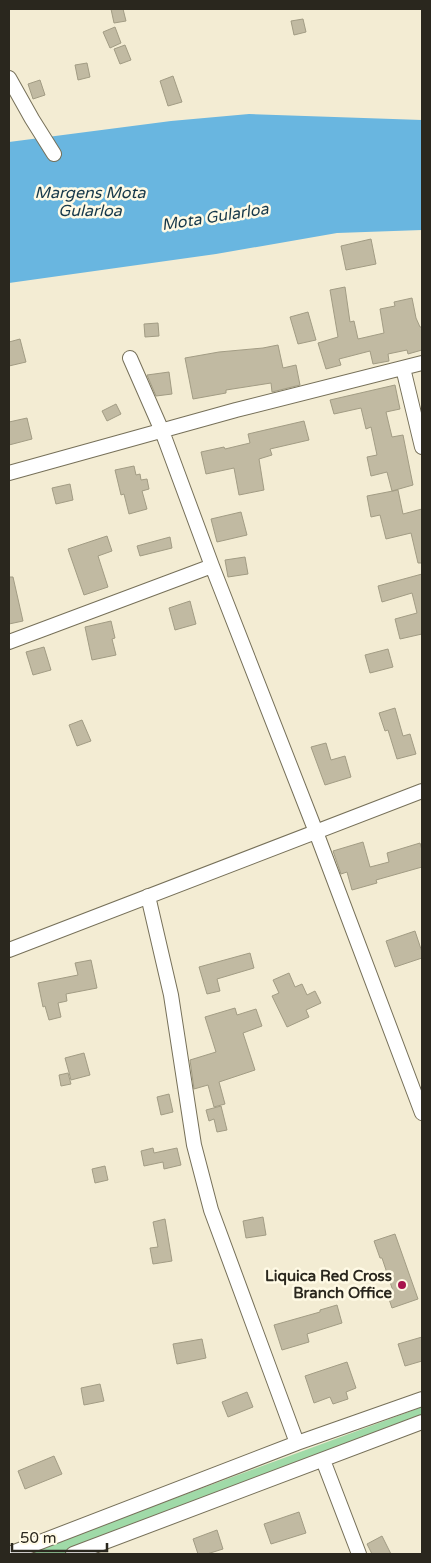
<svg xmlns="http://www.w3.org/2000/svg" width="431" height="1563" font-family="'Varela Round',sans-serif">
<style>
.green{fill:#a0daa8}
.water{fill:#69b6e0}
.building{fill:#c1baa2;stroke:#a29c84}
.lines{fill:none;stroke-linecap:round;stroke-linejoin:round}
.minor-casing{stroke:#767059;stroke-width:16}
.minor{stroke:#fff;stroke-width:14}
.poi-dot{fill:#a7144d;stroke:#fffae5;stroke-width:2}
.labels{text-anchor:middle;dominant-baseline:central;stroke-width:5;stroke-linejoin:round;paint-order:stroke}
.poi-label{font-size:15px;font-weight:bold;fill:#2a271e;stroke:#fffae5;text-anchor:end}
.water-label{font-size:16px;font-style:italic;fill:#16384a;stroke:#fffae5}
</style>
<rect width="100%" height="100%" fill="#f3ecd3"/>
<path class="green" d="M422 1407V1421L323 1460 63 1554H24Z"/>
<path class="water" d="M249 114 422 120V230L337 233 216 254 9 283V142L171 121Z"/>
<path class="building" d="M111 9H123L126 21 114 23Z
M303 19 306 32 294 35 291 21Z
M115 27 121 43 110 48 103 32Z
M125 45 131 60 120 64 114 49Z
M87 63 90 77 78 80 75 65Z
M173 76 182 102 168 106 160 81Z
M40 80 45 95 33 99 28 84Z
M371 239 376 264 346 270 341 246Z
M345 287 350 322 354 321 358 339 384 333 380 309 395 306 394 302 412 298 416 318 420 327H422V350L408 354 407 350 388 354 389 361 373 364 370 351 339 359 341 365 326 369 318 343 338 337 330 290Z
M308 312 316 340 298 344 290 317Z
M158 323 159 336 145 337 144 324Z
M20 339 26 362 9 366V342Z
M278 345 283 368 296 365 300 385 272 392 271 383 226 390V393L193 399 185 358 219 352 263 348Z
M169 372 172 394 156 396 147 375Z
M395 385 400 409 386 412 392 437 403 435 413 485 392 491 387 472 371 476 367 457 377 455 371 427 366 429 361 408 334 414 330 400Z
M116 404 121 414 107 421 102 411Z
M27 418 32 439 9 445V422Z
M304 421 309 440 270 449 272 455 259 459 264 490 239 495 234 468 206 474 201 452 224 447 225 449 250 443 248 434Z
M134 466 136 475 140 474 141 480 147 479 149 489 142 491 147 509 129 514 124 494 121 495 115 470Z
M70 484 73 500 56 504 52 488Z
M398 490 403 514 422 509V563H418L411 533 386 539 380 515 371 517 367 496Z
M241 512 247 535 217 542 211 519Z
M107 536 112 551 98 556 108 587 84 595 68 549Z
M170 537 172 548 140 556 137 546Z
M245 557 248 574 228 577 225 560Z
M422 574V634L400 639 395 619 417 613 412 593 382 602 378 586Z
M9 577H13L23 621 9 624Z
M190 601 196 624 175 630 169 608Z
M111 621 115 638 112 639 116 655 92 660 85 627Z
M44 647 51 670 33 675 26 652Z
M388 649 393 667 370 673 365 655Z
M395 708 403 736 410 734 416 754 397 759 388 730 385 731 379 713Z
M82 720 91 741 77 746 69 725Z
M326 743 331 760 345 756 351 777 325 785 311 747Z
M363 842 370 867 389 862 387 853 420 843 422 850V867L376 880 377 883 352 890 347 872 341 874 333 851Z
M415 931 422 952V958L395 967 386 941Z
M250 953 254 968 217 979 220 991 207 994 199 967Z
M91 960 97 988 66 994 67 1001 58 1003 61 1017 49 1020 45 1006 43 1007 38 983 78 975 75 963Z
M289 973 295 987 302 984 307 995 315 991 321 1003 306 1010 309 1017 287 1027 272 996 279 993 273 980Z
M235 1008 237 1015 256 1009 262 1026 243 1033 255 1070 219 1082 225 1104 214 1107 208 1085 194 1089 190 1060 216 1052 205 1017Z
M84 1053 90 1075 71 1080 65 1058Z
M68 1073 71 1084 61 1086 59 1075Z
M169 1094 173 1112 161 1115 157 1097Z
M221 1106 227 1130 217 1132 214 1119 209 1121 206 1110Z
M153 1148 154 1153 177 1148 181 1165 164 1169 163 1162 144 1166 141 1151Z
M105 1166 108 1180 95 1183 92 1169Z
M263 1217 266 1235 246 1238 243 1221Z
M165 1219 172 1261 153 1264 150 1248 158 1247 153 1222Z
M395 1234 418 1299 392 1308 387 1293 393 1291 382 1258H380L374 1241Z
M337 1305 342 1323 307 1334 309 1342 282 1350 274 1325 320 1312V1310Z
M422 1337V1361L405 1366 398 1344Z
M202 1339 206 1358 177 1364 173 1344Z
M347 1362 356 1388 346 1392 348 1399 333 1404 330 1397 314 1403 305 1376Z
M100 1384 104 1401 84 1405 81 1388Z
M247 1392 253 1407 228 1417 222 1402Z
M54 1456 62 1474 25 1489 18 1471Z
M299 1512 306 1533 271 1544 264 1524Z
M217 1530 223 1549 207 1554H198L193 1539Z
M382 1536 391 1554H372L367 1544Z"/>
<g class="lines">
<defs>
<path id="minor" d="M9 78 32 119 54 154
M130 358 162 431 212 566 316 832 422 1113
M403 368 422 447
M9 473 236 410 422 363
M9 642 212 566
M148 896 171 995 194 1145 211 1210 297 1443
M9 950 422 791
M323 1460 359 1554
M9 1554 297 1443 422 1399
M73 1554 422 1422"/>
</defs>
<use href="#minor" class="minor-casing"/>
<use href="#minor" class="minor"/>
</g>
<circle class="poi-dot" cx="402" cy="1285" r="5"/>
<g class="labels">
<g class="poi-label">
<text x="392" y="1276">Liquica Red Cross<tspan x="392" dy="17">Branch Office</tspan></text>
</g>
<g class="water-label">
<text x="90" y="193">Margens Mota<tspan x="90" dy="18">Gularloa</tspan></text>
<text transform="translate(215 217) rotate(-9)">Mota Gularloa</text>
</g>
</g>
<rect width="431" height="1563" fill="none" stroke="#2a271e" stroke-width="20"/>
<path d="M12 1543v8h95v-8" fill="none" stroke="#2a271e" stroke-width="2.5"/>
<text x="20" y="1543" font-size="15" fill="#2a271e" stroke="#fffae5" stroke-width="4" paint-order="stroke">50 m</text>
</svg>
